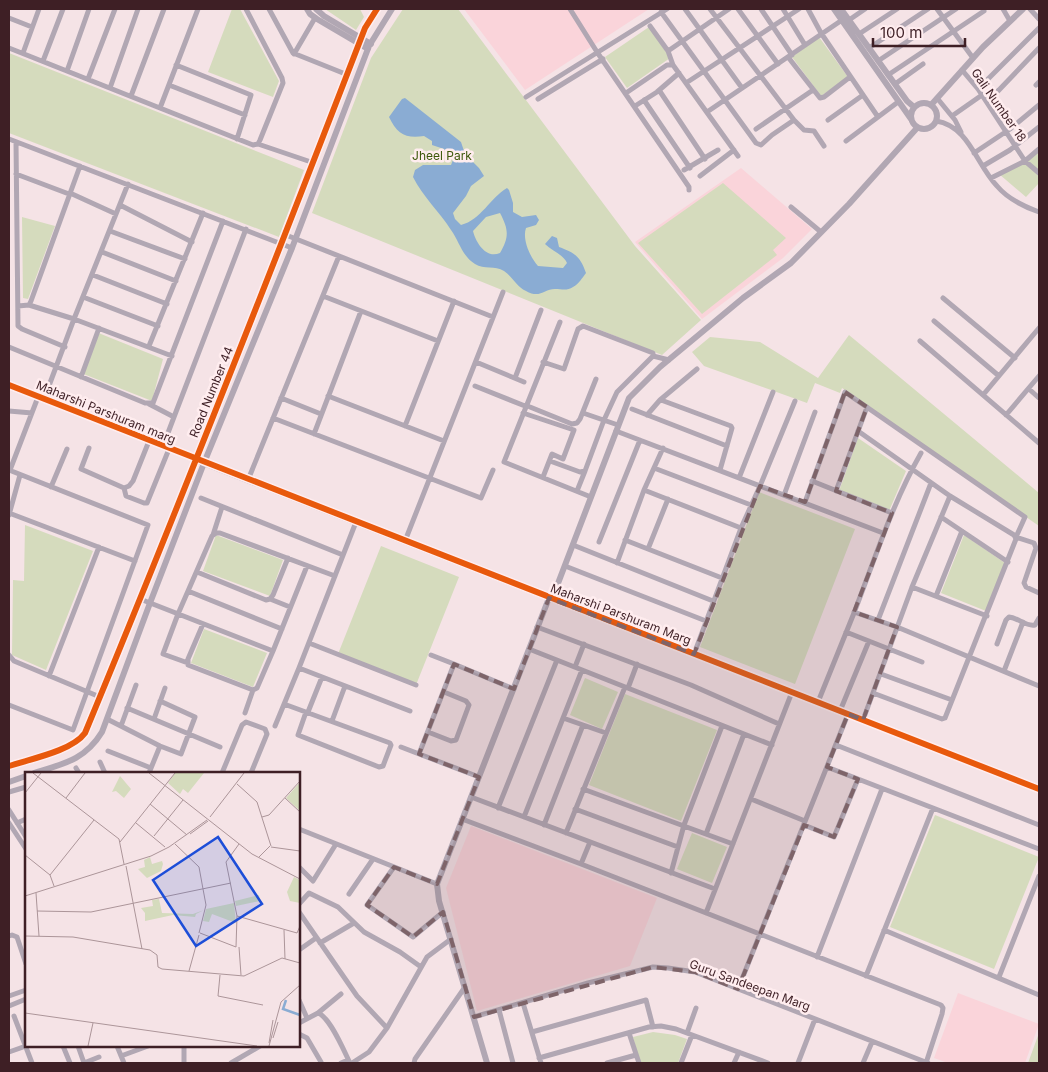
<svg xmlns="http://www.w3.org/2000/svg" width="1048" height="1072" font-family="Inter,sans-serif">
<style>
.built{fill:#fad4da}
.green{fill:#d5dbbd}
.water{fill:#8aacd3;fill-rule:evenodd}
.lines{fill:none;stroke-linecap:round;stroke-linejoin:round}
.minor{stroke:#b1a7b3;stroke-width:5}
.tertiary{stroke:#b1a7b3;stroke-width:6}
.cycleway-casing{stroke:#ffedef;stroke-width:9}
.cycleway{stroke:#e8590c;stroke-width:6}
.marked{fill:#7e6469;fill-opacity:0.2;stroke:#7e6469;stroke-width:4;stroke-dasharray:10 6;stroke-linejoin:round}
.labels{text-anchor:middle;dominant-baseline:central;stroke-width:5;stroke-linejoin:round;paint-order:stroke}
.street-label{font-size:12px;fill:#3e1f25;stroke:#ffedef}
.park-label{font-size:12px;fill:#3c580a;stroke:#ffedef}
.inset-river{fill:none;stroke:#8aacd3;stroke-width:2.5}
.inset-road{fill:none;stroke:#ac9599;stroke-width:1}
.view{fill:#1d4ed8;fill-opacity:0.15;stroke:#1d4ed8;stroke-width:2.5}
.inset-edge{fill:none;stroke:#3e1f25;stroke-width:2.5}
</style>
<rect width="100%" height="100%" fill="#f5e3e6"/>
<path class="built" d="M464 9H649L525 90Z
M741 168 812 229 783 258 702 319 635 242Z
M471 826 657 898 630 966 477 1011 446 888Z
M958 993 1039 1024 1025 1063H948L934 1058Z"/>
<path class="green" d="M232 9H240L279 81 273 97 208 72Z
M325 9H360L364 17 356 30Z
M403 9H458L635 246 701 320 662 355 312 213 371 58Z
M649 27 670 58 627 88 605 57Z
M819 37 848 77 821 96 792 57Z
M9 53 304 170 279 237 9 133Z
M1039 151V183L1026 197 999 174Z
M723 183 786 238 773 250 777 255 702 314 638 243Z
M22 217 55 226 28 299 23 298Z
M96 332 163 359 152 401 81 373Z
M849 335 1039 493V526L842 388 840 393 815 383 807 403 704 366 692 352 710 337 760 342 818 378Z
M858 438 906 471 889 511 839 491Z
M759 492 855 529 795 684 700 647Z
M25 525 93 551 46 670 12 655 13 580 24 581Z
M216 535 283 560 270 596 203 571Z
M964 535 1005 563 986 611 941 593Z
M381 546 459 577 416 685 338 654Z
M204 629 267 653 253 687 191 663Z
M585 678 618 692 602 729 570 715Z
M625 694 717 730 681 821 589 785Z
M935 815 1039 857 994 969 890 927Z
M692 833 727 847 712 883 677 869Z
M653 1032 675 1035 687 1039 678 1063H640L633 1037Z
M1039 1033V1063H1028Z"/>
<path class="water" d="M405 98 461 142 465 154 479 168 484 176 471 186 466 196 453 213 455 219 461 225C481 220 490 198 507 188L509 190 513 203V212L522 217 536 215 539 220 536 225 526 228C522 239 530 257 538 266L563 268 567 263C564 255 552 251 545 244L552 236 557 238 559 247C575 253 580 256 586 273 582 278 579 284 573 287 567 291 562 289 555 289 544 289 540 299 526 291 516 286 513 277 504 271 495 265 484 270 475 264 462 256 459 241 451 230 439 211 423 197 413 177L415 170 423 165H451L453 160 444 149 432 145V141L424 136C406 139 397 134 389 117L402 99ZM500 213C509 230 509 237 500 253 486 259 476 243 473 231L486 217Z"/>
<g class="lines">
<path class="minor" d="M269 9 293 53 348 75
M570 9 597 52 689 187V190
M685 9 742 88
M738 9 778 64
M761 9 792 55
M783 9 805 45
M808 9 821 33 878 117
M937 9 973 58
M1003 9 1010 21
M1030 9 1039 19
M661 12 756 143 761 145 772 135 794 120 710 9
M9 18 32 27
M849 20 865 9
M650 26 668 51 673 65
M859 34 897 9
M9 48 253 145 258 144 260 140 283 83 282 78 246 9
M869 48 928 9
M668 51 729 9
M23 53 39 9
M294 54 315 18
M788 57 820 98 824 97 850 77
M43 61 63 9
M878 61 956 9
M176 65 251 95 237 139
M962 70 978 89 1025 161 1039 173
M67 71 89 9
M888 75 984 11
M88 79 115 9
M686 83 799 9
M895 84 923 64
M169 85 245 115
M1036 85 1039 82
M110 88 138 9
M978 89 1039 28
M659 90 705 159
M626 93 667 65H673L738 156
M131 96 164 9
M526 97 667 9
M937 98 955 120 961 132
M538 99 603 59
M644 100 690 168
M986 101 999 90 1039 48
M635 106 657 92 679 73
M160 108 198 9
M707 112 845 18
M952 116 982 95
M794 120 804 130 814 131 824 146
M828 120 863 95
M936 121C969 126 976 164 997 186 1007 198 1025 207 1039 212
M756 129 813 90
M9 139 292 248
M846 141 898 102
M16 142 18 326 22 329 65 347
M258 144 314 163
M974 153 1010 129 1039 105
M983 166 1010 150 1039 127
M684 170 718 150
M16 174 69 194
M700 176 734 150
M991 178 1025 161 1039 149
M70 193 116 214
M120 205 192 242
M791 207 821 232
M110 231 185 259
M286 235 493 317
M102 252 176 281
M93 275 167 304
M323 296 438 341
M83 297 158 326
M943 298 1015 358
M29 305 74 319 172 356
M18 306 29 305 31 301 80 166
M934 321 999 376
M560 322 504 462 591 497
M920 341 1039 443
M149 346 203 213
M9 347 145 403H153L223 221
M653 356 669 360
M476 362 524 382
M543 362 564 369 578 329 583 326 653 353V356L617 392 604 420 585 471 580 472 550 461
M81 377 99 328
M515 378 541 310
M9 385 196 460
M475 386 525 406
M1029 389 1039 398
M983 395 1039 328
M328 396 444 441
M281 398 321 414
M44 399 74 319 128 184
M661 400 731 426 732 428 720 470
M149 404 174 417 163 446
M530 407 572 424 577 423 580 419 596 379
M632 409 727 446
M9 411 32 413
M523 413 574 430 563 459 552 454 543 477
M583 413 618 425
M647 415 660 400 697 369
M1006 415 1039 376
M174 417 246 229
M273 418 481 498 493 470
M405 426 454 301
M616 431 883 533
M858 431 950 496 1014 535 1016 539 945 718 942 719 873 693
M314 434 361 311
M89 448 81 469 124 488 129 486 133 481 149 441
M654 468 751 505
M9 470 148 525 73 730 9 705
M10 470 38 397
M739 478 773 392
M248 480 339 256
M812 481 892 513
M51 487 67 449
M124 488 126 496 144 503H147L169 449
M644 490 741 528
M577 491 585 471
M836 491 867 407
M784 495 815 412
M201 498 343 555
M805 502 845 392 1025 517 1016 537 1034 543 1036 548 1024 583 1026 587 1039 593
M9 513 135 561
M9 515 20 475
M941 517 1008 562
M213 535 222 507
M625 540 722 578
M405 541 503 292
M599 542 640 440
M573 545 713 601
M648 549 668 499
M617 563 644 490 663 448
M565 566 706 621
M197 572 266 600 270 599 273 595 288 558
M912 587 987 616
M188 591 282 629
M936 596 962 531
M140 599 273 651
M270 599 290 607
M854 612 897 627 1039 686
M878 620 931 483
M203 624 188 659V665L253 690 257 688 273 651 307 566
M537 627 691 685 779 724
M846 632 922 662
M309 643 416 685
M997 644 1006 620 1009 617C1019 618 1026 627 1035 625L1039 618
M529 649 772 745
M694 654 741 528 760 486 795 401
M9 655 14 661 100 697
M431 655 454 664
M188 663 163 654 178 614 212 536 216 533H220L335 576
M575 667 584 644
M299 668 410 711
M1004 671 1023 622
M881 674 952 700
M49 676 99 547
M628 688 637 664
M818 702C830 672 842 643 854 613 875 559 892 504 921 453
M284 704 390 743 391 745 383 766 379 767 298 735 306 712
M127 708 220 747
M840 711 869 641
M308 712 322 677
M245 713 253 690
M563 718 606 733
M107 719 160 746 181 754 195 717 160 701
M154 719 165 688
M863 720 912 587 950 496
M332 721 345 686
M121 726 136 685
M275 726 299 668 356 522
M428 732 451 741 456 740 469 705 466 701 444 692
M836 745 1039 825
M401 747 479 777
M108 751 151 768
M419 754 454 664 514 689
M100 762 105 773
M827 767 1039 849
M76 768 79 773
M149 773 160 746
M222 773 242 725 246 722 265 729 267 734 251 773
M583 789 733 844
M9 792 26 787
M471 797 715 889
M751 799 805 821
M498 808 557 660
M575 809 678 847
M9 810 26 837
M524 817 582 670
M462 819 581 864 590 842
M9 823 26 849
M17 823 26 819
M544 825 583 725
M804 825 834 837 858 779
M299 829 437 884
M566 833 625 687
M706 834 744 734
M581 864 941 1005 943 1008 942 1014 926 1063
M299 867 313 881 336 844
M394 867 367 905 413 937 443 912
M671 873 684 825 722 726
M349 894 373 859
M299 904 309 893 338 907 364 932 400 952 421 967
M299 912 357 996 387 1028
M706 913 792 692
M884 930 1039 995
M9 936 12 935 17 937 26 964
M320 943 354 923
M299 950 316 938
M817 957 882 789
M866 976 933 808
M999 977 1039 876
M738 989 848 714
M9 996 26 990
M299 1000 307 1018
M523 1003 541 1063
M9 1006 26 999
M499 1010 513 1063
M318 1013C330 1017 344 1051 350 1063
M14 1016 32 1063
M474 1017 588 983 641 970 653 967 668 968 695 972 928 1063
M299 1023 318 1013 341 994
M532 1032 646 1000 653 1027
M629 1033 639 1063
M687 1033 696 1008
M299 1034 307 1038 321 1062
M63 1046 70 1063
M78 1046 84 1063
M117 1046 124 1063
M9 1052 26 1046
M121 1056 148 1046
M539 1058 649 1027 661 1026 676 1029 768 1063
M84 1063 99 1057
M184 1063V1046
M231 1063 260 1046
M341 1063 348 1060
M352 1063 369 1052 387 1028 427 957 451 939
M414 1063 415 1059 465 987
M607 1063 636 1055
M681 1063 692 1035
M734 1063 739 1052
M798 1063 815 1019
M863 1063 872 1042"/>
<path class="tertiary" d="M307 9 310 14 317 19 368 49
M316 9 324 16 371 44
M834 9 911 119
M841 9 907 101 914 107
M911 116a13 13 0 1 1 26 0a13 13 0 1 1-26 0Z
M931 105 983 47 1023 9
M196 460 1039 789
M552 599 629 398 660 367 743 298 791 263 849 204 917 128
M9 766C30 759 72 751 85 733 182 499 274 264 365 28L377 9
M34 773C63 764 85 760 102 732L150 603 204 463 292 248 361 67 369 46 392 9
M9 782 26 776
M487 1063 439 901 437 884 549 598"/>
<defs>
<path id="cycleway" d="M9 385 1039 789
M9 766C30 759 72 751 85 733 182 499 274 264 365 28L377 9"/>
</defs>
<use href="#cycleway" class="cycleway-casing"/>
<use href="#cycleway" class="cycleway"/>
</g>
<path class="marked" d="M845 392 867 407 836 491 892 513 854 612 897 627 863 720 848 714 827 767 858 779 834 837 804 825 738 989 695 972 653 967 474 1017 443 912 413 937 367 905 394 867 437 884 479 777 419 754 454 664 514 689 549 598 694 654 760 486 805 502Z"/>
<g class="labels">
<g class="street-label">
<text transform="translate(999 105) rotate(55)">Gali Number 18</text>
<text transform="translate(211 392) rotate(-68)">Road Number 44</text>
<text transform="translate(106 412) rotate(22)">Maharshi Parshuram marg</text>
<text transform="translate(621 614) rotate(21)">Maharshi Parshuram Marg</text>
<text transform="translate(750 985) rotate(20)">Guru Sandeepan Marg</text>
</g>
<g class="park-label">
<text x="442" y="155">Jheel Park</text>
</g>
</g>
<g transform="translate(25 772)">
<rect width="275" height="275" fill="#f5e3e6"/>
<path d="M150 1H179L163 21 158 17 155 22 143 11ZM95 4 106 17 99 26 91 19 87 20ZM275 10V39L261 26ZM125 85 127 92 137 89 138 92 136 99 122 106 113 97 120 95 119 88ZM269 105 275 108V131L265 129 262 120ZM234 123 235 129 211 134 210 129ZM134 127 137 141 168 142 179 138 171 142 170 145 148 143 120 149V141L116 136 128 134 127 128ZM209 131 211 151 187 142 184 150 178 149 181 137Z" fill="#d5dbbd"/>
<path class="inset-river" d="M261 228 258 237 275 243"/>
<path class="inset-road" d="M8 1 94 67 99 92M124 1 227 82 275 107M212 12 232 30 246 74M0 21 16 1M41 26 60 1M260 26 275 40M125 32 162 63M185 45 219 1M237 45 244 43 275 9M111 51 140 75M165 62 183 49M129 64 158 28M95 70 150 1M150 72 174 95 178 117M246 75 275 79M0 83 25 103 29 114M234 85 245 74M101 94 117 177M25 103 69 48M11 121 14 164M0 124 126 84 144 75 182 48M12 139 66 140 206 111M212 144 272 161 275 154M259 158 260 187M174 161 181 133 178 117M175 161 211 175M0 164 48 165 125 178 132 183 133 195 137 197 219 204 257 186 275 191M211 175 212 144 201 90 214 72M214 175 216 203M164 199 174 163M195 203 193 224 238 233M0 241 232 274M248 266 253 250M244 271 248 248M63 274 68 251M244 274 256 230 275 213"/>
<path class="view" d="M193 65 237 132 171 174 128 108Z"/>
<rect width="275" height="275" class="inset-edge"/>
</g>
<rect width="1048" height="1072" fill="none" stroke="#3e1f25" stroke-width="20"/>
<path d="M873 38v8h92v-8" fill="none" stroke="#3e1f25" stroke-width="2.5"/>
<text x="880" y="38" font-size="15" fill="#3e1f25" stroke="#ffedef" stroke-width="4" paint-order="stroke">100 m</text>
</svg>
